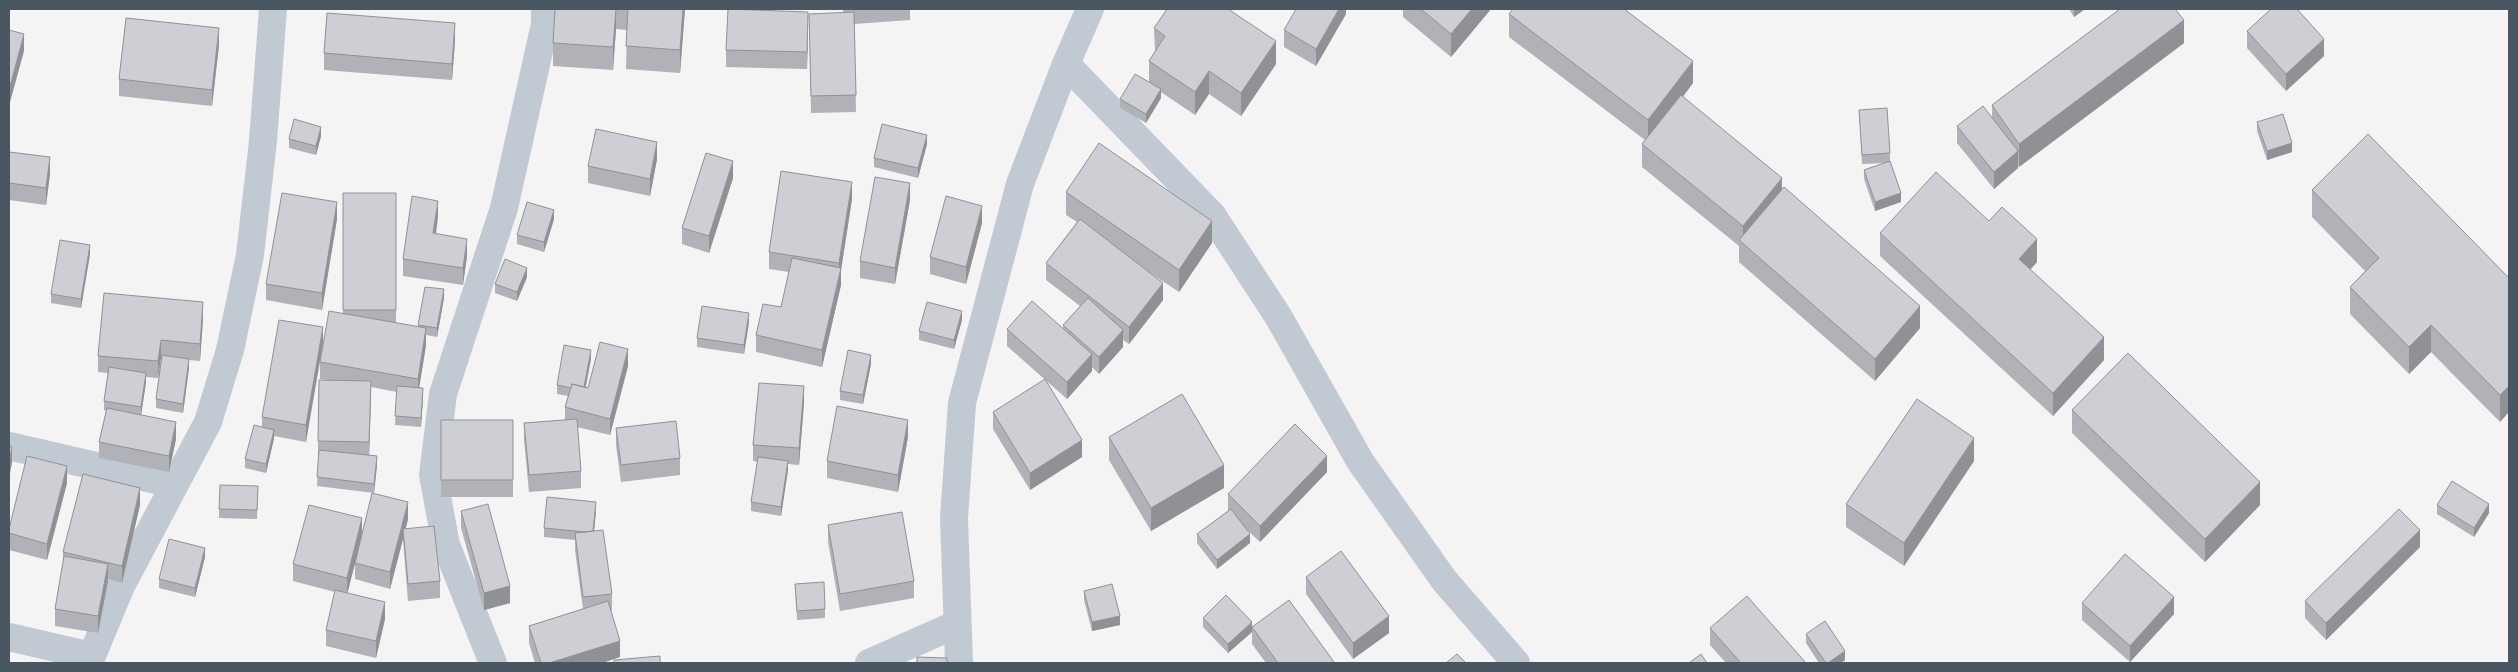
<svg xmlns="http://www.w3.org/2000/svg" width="2518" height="672" font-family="Arial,sans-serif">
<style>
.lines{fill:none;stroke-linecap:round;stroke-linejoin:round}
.street{stroke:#c1cad2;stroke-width:28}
.wall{fill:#b0b2b7}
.shaded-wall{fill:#909195}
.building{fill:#cdcfd5;stroke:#909195}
</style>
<rect width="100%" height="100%" fill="#f5f3f3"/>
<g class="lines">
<path class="street" d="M1066 64 1212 215 1278 316 1360 461 1444 580 1516 663
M9 446 174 484
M9 637 91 656
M89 663 121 586 208 422 230 350 250 255 263 141 273 9
M493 663 446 545 433 475 443 394 504 208 545 24V9
M869 663 957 624
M959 663 954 518 962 403 1020 184 1066 64 1090 9"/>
</g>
<path class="wall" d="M555 9H685L680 73 626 69 627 30 616 29 613 70 553 66V43Z
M843 9H910V20L854 24 856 112 811 113 809 14 843 13Z
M1346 9V14L1316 66 1284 47V30Z
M1403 9H1491L1451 57 1403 17Z
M2069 9H2085L2074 17Z
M1509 14 1693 83 1683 97 1782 189 1920 328 1875 381 1739 262V246L1642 167V144L1645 140 1509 37Z
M1154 28 1276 64 1241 116 1209 94 1195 115 1161 92V98L1146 123 1120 108V99L1149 82V61L1155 52Z
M808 29 807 69 726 67V50Z
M2247 31 2324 56 2286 91 2247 48Z
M455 40 452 80 324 70V53Z
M2184 43 2019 167 2018 165V168L1994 189 1957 143V126L1992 117V105Z
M219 45 212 106 119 96V79Z
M1859 110 1890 153V161L1901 202 1875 211 1864 179V170L1884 163 1862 164Z
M2257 122 2292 152 2267 160 2257 131Z
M321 136 316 155 289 148V139Z
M927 144 918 178 874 167V158Z
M9 152 50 174 46 205 9 200Z
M657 159 650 196 588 183V166Z
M733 178 709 253 682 244V228Z
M2312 190 2509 278 2500 422 2431 352 2409 374 2350 314V287L2365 271 2312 217Z
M1066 192 1212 243 1179 292 1149 272 1163 300 1129 344 1123 340V347L1099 374 1092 367V371L1067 399 1007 346V329L1063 328V325L1080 306 1046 280V263L1077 222 1066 215Z
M343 193H396V323L418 327V325L444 298 437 337 426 335V345L419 388 423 397 421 427 395 425 397 392 371 387 369 455 377 465 374 493 317 486 319 458H318V441L328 380 320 379V362L343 313Z
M852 199 841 270V285L822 367 756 352V335L781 307 789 272 769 269V252Z
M910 200 895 284 860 278V261Z
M438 217 436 234 467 256 463 285 403 276V259Z
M337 219 322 310 266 300V284Z
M554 219 544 252 517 244V235Z
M1989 221 2037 262 2030 270 2104 360 2053 416 1880 256V233Z
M982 223 966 284 930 274V257Z
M90 254 81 308 51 303V294Z
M527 277 517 301 495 293V284Z
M203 319 200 361 189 360V368L183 413 156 408V399L162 357H161L158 378 146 377V382L141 415 176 439 169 472 99 458V442L106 411 104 410V401L108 373 98 372V356Z
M962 320 954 349 919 340V331Z
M749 322 744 354 697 347V338Z
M323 327 306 442 274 436 266 473 245 468V459L262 427V417Z
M591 359 586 387 588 388 628 366 610 435 577 427 581 471V488L529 492 524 440V423L565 420V407L568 396 557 394V385Z
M871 364 863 404 840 400V391Z
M804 403 799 465 788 464V470L781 516 751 511V502L758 462 753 461V445Z
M2072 410 2260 505 2205 562 2072 433Z
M993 412 1082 457 1030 490 993 429Z
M441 420H513V497H441Z
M616 428 680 458V475L621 482 616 445Z
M908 437 898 492 827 478V461Z
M1109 437 1224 488 1151 531 1109 460Z
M1974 461 1904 566 1846 527V504Z
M1327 472 1260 542 1245 528 1250 543 1217 569 1197 543V534L1228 511V494Z
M67 483 47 560 9 550V529Z
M258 486 257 519 219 518V509Z
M140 505 122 583 108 579 98 633 55 626V609L63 562V552Z
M2437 505 2489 513 2474 537 2437 514Z
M461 511 510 603 484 610 461 528Z
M596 511 594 531 612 594V610L611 611 620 657 602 663H535L529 643V626L583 609 575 550V540L544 537V528Z
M408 519 405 529 440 581V598L408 601 403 539 390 589 355 579V564L347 593 385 619 376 658 326 646V630L335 592 293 581V564L362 533Z
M828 525 914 581V598L840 611 828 542Z
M2420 547 2326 640 2305 618V601Z
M205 557 195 597 159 588V579Z
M1306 577 1389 633 1353 659 1306 594Z
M795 584 825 609V618L797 620Z
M1084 591 1120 625 1092 631 1084 600Z
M2082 603 2174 614 2130 662 2082 620Z
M1203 618 1252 626 1334 663H1266L1252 644V632L1228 653 1203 627Z
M1710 628 1806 663H1726L1710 645Z
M1806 634 1845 660 1841 663H1819L1806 643Z"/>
<path class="shaded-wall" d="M616 9V29L613 70V47Z
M683 9H685L680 73V50Z
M1339 9H1346V14L1316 66V49Z
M1472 9H1491L1451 57V34Z
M2074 9H2085L2074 17Z
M808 12V29L807 69V52Z
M2184 20V43L2019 167V144Z
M455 23V40L452 80V64Z
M219 28V45L212 106V90Z
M24 34V51L9 106V90Z
M2324 39V56L2286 91V74Z
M1276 41V64L1241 116V93Z
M1693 61V83L1648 142V120Z
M1209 71V94L1195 115V92Z
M1161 89V98L1146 123V114Z
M321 127V136L316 155V146Z
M927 135V144L918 178V168Z
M657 142V159L650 196V179Z
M2292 143V152L2267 160V151Z
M2018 151V168L1994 189V172Z
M50 157V174L46 205V188Z
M733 161V178L709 253V236Z
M1782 178V200L1743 243V226Z
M852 182V199L841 270V285L822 367V350L839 275V263Z
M910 183V200L895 284V268Z
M1901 193V202L1875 211V202Z
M438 201V217L433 250V233Z
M337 202V219L322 310V293Z
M982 206V223L966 284V267Z
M554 210V219L544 252V242Z
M1212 221V243L1179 292V270Z
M467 239V256L463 285V268Z
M2037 239V262L2019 282V259Z
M90 245V254L81 308V299Z
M527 268V277L517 301V292Z
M1163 283V300L1129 344V327Z
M444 289V298L437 337V328Z
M203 302V319L200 361V344Z
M1920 306V328L1875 381V359Z
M962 311V320L954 349V340Z
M749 313V322L744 354V345Z
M2431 325V352L2409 374V347Z
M323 327V344L306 442V425Z
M426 328V345L418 395V379Z
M1123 330V347L1099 374V357Z
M2104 337V360L2053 416V393Z
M161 340V357L158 378V361Z
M628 349V366L610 435V419Z
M591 350V359L583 399V390Z
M1092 354V371L1067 399V382Z
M871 355V364L863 404V395Z
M189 359V368L183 413V404Z
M146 373V382L141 416V407Z
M371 381V398L369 459V442Z
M804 386V403L799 465V448Z
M2509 386V412L2500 422V395Z
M423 388V397L421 427V418Z
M908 420V437L898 492V475Z
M176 422V439L169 472V456Z
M274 430V439L266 473V464Z
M1974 438V461L1904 566V543Z
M1082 440V457L1030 490V473Z
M12 447V463L9 478V461Z
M377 456V465L374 493V484Z
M1327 456V472L1260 542V526Z
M788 461V470L781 516V507Z
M1224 465V488L1151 531V508Z
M67 466V483L47 560V544Z
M2260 482V505L2205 562V539Z
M140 488V505L122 583V566Z
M408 502V519L404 536 403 529V539L390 589V572Z
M596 502V511L593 542V533Z
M2489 504V513L2474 537V528Z
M362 518V535L347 595V578Z
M2420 530V547L2326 640V623Z
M1250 534V543L1217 569V560Z
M205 548V557L195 597V588Z
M108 564V581L98 633V616Z
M510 586V603L484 610V593Z
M2174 597V614L2130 662V646Z
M385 602V619L376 658V641Z
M1120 616V625L1092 631V622Z
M1389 616V633L1353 659V643Z
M1252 622V632L1228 653V644Z
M620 641V657L602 663H549Z
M1845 651V660L1841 663H1828Z"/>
<path class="building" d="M555 9H616L613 47 553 43Z
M628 9H683L680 50 626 46Z
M728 9 808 12 807 52 726 50Z
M1167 9H1228L1276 41 1241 93 1209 71 1195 92 1149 61 1165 36 1154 28Z
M1296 9H1339L1316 49 1284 30Z
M1421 9H1472L1451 34Z
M1513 9H1624L1693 61 1648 120 1509 14Z
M2120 9H2175L2184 20 2019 144 1992 105Z
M2271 9H2297L2324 39 2286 74 2247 31Z
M854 12 856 95 811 96 809 14Z
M327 13 455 23 452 64 324 53Z
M126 18 219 28 212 90 119 79Z
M9 30 24 34 9 90Z
M1135 74 1161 89 1146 114 1120 99Z
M1681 95 1782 178 1743 226 1642 144Z
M1983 106 2018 151 1994 172 1957 126Z
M1887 108 1890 153 1862 155 1859 110Z
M2283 114 2292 143 2267 151 2257 122Z
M294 119 321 127 316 146 289 139Z
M882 124 927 135 918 168 874 158Z
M596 129 657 142 650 179 588 166Z
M2368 134 2509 278V386L2500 395 2431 325 2409 347 2350 287 2379 258 2312 190Z
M1099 143 1212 221 1179 270 1066 192Z
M9 152 50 157 46 188 9 183Z
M706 153 733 161 709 236 682 228Z
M1890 161 1901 193 1875 202 1864 170Z
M781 171 852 182 839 263 769 252Z
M1936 172 1989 221 2002 207 2037 239 2019 259 2104 337 2053 393 1880 233Z
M875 177 910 183 895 268 860 261Z
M1784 187 1920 306 1875 359 1739 240Z
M282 193 337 202 322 293 266 284Z
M343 193H396V310H343Z
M412 196 438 201 433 233 467 239 463 268 403 259Z
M946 196 982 206 966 267 930 257Z
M527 202 554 210 544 242 517 235Z
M1080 219 1163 283 1129 327 1046 263Z
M60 240 90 245 81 299 51 294Z
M792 258 841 268 822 350 756 335 763 304 781 307Z
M505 259 527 268 517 292 495 284Z
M425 287 444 289 437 328 418 325Z
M104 293 203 302 200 344 161 340 158 361 98 356Z
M1088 298 1123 330 1099 357 1063 325Z
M1032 301 1092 354 1067 382 1007 329Z
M927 302 962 311 954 340 919 331Z
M702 306 749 313 744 345 697 338Z
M329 311 426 328 418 379 320 362Z
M279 320 323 327 306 425 262 417Z
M600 342 628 349 610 419 565 407 572 384 588 388Z
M564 345 591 350 584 387 572 384 571 388 557 385Z
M848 350 871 355 863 395 840 391Z
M2128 353 2260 482 2205 539 2072 410Z
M162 355 189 359 183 404 156 399Z
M109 367 146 373 141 407 104 401Z
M1045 379 1082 440 1030 473 993 412Z
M319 380 371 381 369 442 318 441Z
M759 383 804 386 799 448 753 445Z
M397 386 423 388 421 418 395 416Z
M1182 394 1224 465 1151 508 1109 437Z
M1917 399 1974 438 1904 543 1846 504Z
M837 406 908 420 898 475 827 461Z
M107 408 176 422 169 456 99 442Z
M577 419 581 471 529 475 524 423Z
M441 420H513V480H441Z
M676 421 680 458 621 465 616 428Z
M1295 424 1327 456 1260 526 1228 494Z
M254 425 274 430 266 464 245 459Z
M9 446 12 447 9 461Z
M319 450 377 456 374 484 317 477Z
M27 456 67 466 47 544 9 533V529Z
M758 457 788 461 781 507 751 502Z
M83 474 140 488 122 566 63 552Z
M2452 481 2489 504 2474 528 2437 505Z
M220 485 258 486 257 510 219 509Z
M372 493 408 502 390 572 355 563Z
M547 497 596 502 593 531 586 532 544 528Z
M488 504 510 586 484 593 461 511Z
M309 505 362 518 347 578 293 564Z
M1231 509 1250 534 1217 560 1197 534Z
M2399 509 2420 530 2326 623 2305 601Z
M902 512 914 581 840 594 828 525Z
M434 526 440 581 408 584 403 529Z
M603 530 612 594 583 597 575 533Z
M169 539 205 548 195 588 159 579Z
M1341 551 1389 616 1353 643 1306 577Z
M2125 554 2174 597 2130 646 2082 603Z
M64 556 108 564 98 616 55 609Z
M824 582 825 609 797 611 795 584Z
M1112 584 1120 616 1092 622 1084 591Z
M335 590 385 602 376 641 326 630Z
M1226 595 1252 622 1228 644 1203 618Z
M1747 596 1806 663H1741L1710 628Z
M1289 600 1334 662 1332 663H1278L1252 627Z
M608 601 620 641 549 663H541L529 626Z
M1825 621 1845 651 1828 663H1826L1806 634Z
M1457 654 1466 663H1446Z
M1701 654 1707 663H1689Z
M660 656V663H614V660Z
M917 657 947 658V663H917Z"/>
<rect width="2518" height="672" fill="none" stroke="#4a5661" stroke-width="20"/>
</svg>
